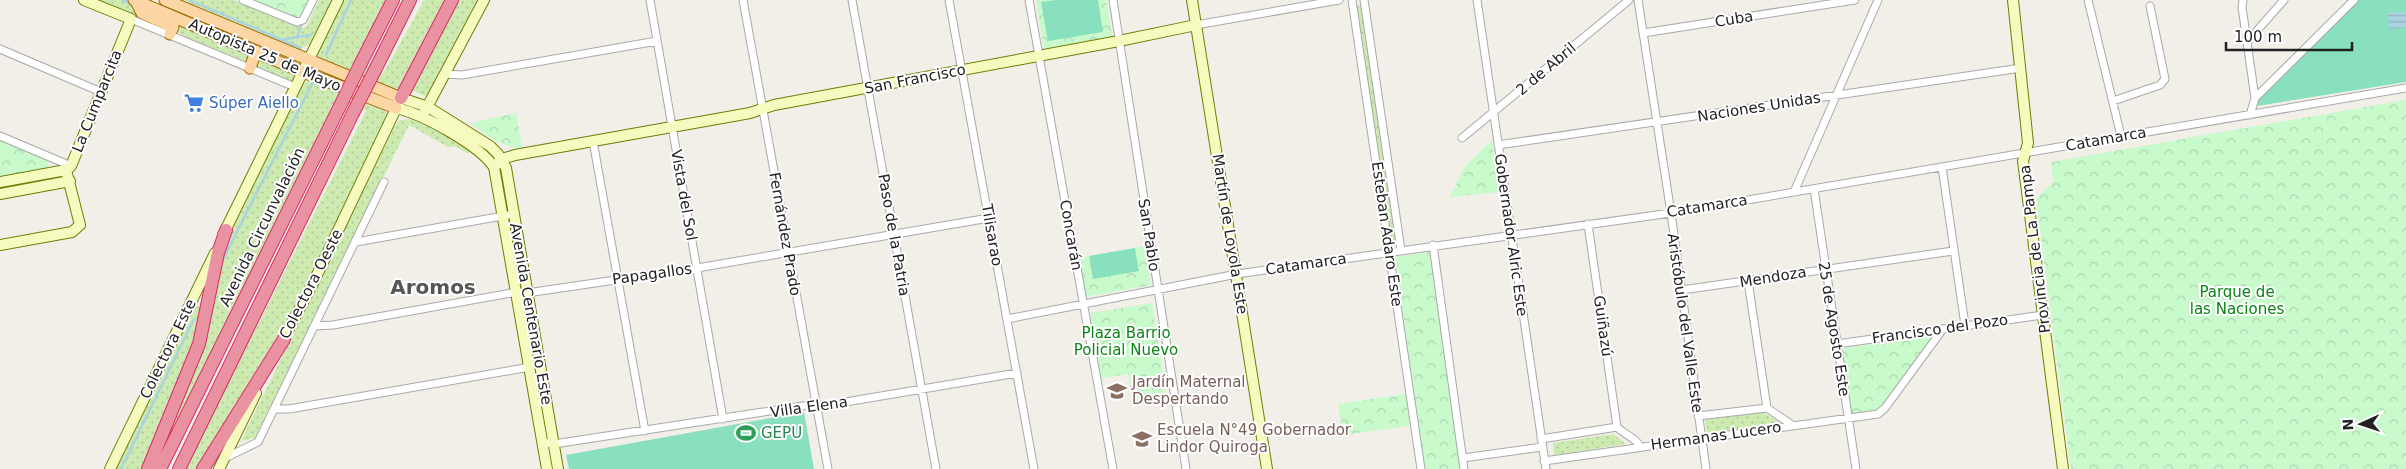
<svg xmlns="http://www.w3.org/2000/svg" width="2406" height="469" font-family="'DejaVu Sans',sans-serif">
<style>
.grass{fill:url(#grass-dots)}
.park{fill:url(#park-crowns)}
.pitch{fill:#88e0be}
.water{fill:url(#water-rules)}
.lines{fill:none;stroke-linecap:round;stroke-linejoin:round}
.stream{stroke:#aad3df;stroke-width:2.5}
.street-casing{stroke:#a9a9a9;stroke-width:9}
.secondary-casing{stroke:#707d05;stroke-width:12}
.primary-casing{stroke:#a06b00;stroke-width:13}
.highway-casing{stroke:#dc2a67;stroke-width:14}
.street{stroke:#fff;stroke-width:7}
.secondary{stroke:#f7fabf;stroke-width:10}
.primary{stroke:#fcd6a4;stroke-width:11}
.highway{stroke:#e892a2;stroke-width:12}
.highway-bridge-casing{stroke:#dc2a67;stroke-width:14;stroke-linecap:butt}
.highway-bridge{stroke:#e892a2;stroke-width:12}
.labels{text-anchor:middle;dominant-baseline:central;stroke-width:4;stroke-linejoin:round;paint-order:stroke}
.street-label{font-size:15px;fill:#222;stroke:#fff}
.shop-label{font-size:15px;fill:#366cbe;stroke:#fff;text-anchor:start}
.park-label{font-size:15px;fill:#0c8416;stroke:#fff}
.education-label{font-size:15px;fill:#785e54;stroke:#fff;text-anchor:start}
.leisure-label{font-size:15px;fill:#27864d;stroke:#fff;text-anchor:start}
.district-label{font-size:20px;font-weight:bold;fill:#555;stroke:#fff}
</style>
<defs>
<pattern id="grass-dots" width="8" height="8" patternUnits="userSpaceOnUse" patternTransform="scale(1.25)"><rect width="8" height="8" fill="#cdebb0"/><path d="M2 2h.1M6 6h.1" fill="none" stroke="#b0c997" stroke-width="1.8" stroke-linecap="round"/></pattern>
<pattern id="park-crowns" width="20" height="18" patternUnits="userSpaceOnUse" patternTransform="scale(1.25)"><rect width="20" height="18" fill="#c8facc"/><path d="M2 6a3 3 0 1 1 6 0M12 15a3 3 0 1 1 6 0" fill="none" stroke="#acd6af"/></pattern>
<pattern id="water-rules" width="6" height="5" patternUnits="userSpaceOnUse" patternTransform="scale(1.25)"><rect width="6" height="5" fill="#aad3df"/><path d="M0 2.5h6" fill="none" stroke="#92b5bf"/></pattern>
</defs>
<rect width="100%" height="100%" fill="#f2efe9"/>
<path class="grass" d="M97 0H128L136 13 166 28Z
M179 0H234L303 28 307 26 319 0H332L309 45 299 49Z
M343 0H385L356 63 383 74 424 0H444L399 87 393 90 319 58 317 51Z
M460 0H477L427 97 413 91V83Z
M1361 5 1397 245H1392L1356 6Z
M146 12 252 51 247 62 185 37 178 32 176 25Z
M259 54 297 74 294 82 256 67Z
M311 80 385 108 388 118 297 303 197 469H185L366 111 339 99 157 469H151L202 344 225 245 303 84Z
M412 119 433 125 471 151 468 154 455 146 448 147 409 125 255 438 241 441 395 125 400 120Z
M197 306 202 308 194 344 143 469H115L193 309Z
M1761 412 1783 424 1707 433 1705 419Z
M1613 434 1626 444 1554 455 1553 443Z"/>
<path class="park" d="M254 0H309L302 15 296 17Z
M1036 0H1106L1113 39 1044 50Z
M2406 100V469H2071L2036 199 2053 182 2051 162Z
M516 113 522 148C501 147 486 136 470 123Z
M0 140 44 159 48 161 49 169 0 177Z
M1492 140 1499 192 1450 197 1465 166Z
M1144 246 1151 285 1085 297 1079 258Z
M1430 252 1460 469H1425L1395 257Z
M1152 303 1167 399 1133 405 1128 374 1101 378 1090 313Z
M1932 337 1877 412 1851 414 1842 348Z
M1406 394 1410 426 1343 435 1338 404Z"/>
<path class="pitch" d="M1056 0H1098L1103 32 1048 41 1041 2Z
M2354 0H2406V82L2251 107Z
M1135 248 1139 271 1093 279 1089 256Z
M804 412 814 469H569L566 455Z"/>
<path class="water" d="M2406 12V28L2389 29 2388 13Z"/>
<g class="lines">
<path class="stream" d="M122 0 129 3
M189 0 301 48
M297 37 302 23
M285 39 311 35
M223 44 249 55
M326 55 351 0
M222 261 313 82
M121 469 194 319"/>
<defs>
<path id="street" d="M243 0 297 22 303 20 313 0
M650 0 723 419
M743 0 828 469
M852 0 936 469
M949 0 1034 469
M1029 0 1113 469
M1113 0 1186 469
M1352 0 1421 469
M1364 0 1401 250
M1477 0 1546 469
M1638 0 1671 213 1706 469
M2088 0 2121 136
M2243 0 2242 7 2255 98 2250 115
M131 19 295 87
M1196 25 1339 0
M1643 33 1855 0
M2247 42 2284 0
M0 49 101 92
M445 74 462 75 657 41
M2255 98 2354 0
M2113 101 2160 85 2165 79 2150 6
M0 136 71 166
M1462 138 1629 0
M593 141 645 431
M1498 145 2021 68
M1942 167 1965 325
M1814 189 1856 469
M1794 192 1878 0
M1588 224 1617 427
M356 242 514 214
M1433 245 1464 469
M1748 281 1767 408
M1682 290 1953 251
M1007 319 1237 274 1671 213 2406 88
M314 326 333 325 517 292 527 293 697 268 989 218
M1837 344 2043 315
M275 409H289L530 367
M1698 416 1767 408 1792 425
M1541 439 1617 427C1625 435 1633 436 1640 446
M542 442 554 444 809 405H828L1017 373
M227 457 258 442 384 182
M1463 458 1542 447
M1544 461 1878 414 1885 408 1943 329"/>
<path id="secondary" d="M1192 0 1267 469
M2013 0 2028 143 2023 161 2063 469
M396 108C423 114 479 145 494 167L547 469
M425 111 484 0
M494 167 502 159 515 155 750 113 774 105 1119 41 1196 25
M0 182 66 170
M0 194 70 181
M223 235 338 0
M0 245 72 232 80 225 66 170 71 166 131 19 84 0
M281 344 315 279 401 98 428 107 490 146 498 154 506 168 558 469
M110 469 215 253
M219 469 256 393"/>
<path id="primary" d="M134 0 303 72 396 108
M165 0 401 98
M136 1 142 13 173 27 170 34
M250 68 256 51"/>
<path id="highway" d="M361 63 393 0
M376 68 410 0
M401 98 452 0
M148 469 199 344 218 253 226 230
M160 469 339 108
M179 469 353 113
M203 469 284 339"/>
</defs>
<use href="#street" class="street-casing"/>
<use href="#secondary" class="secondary-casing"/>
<use href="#primary" class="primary-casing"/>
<use href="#highway" class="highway-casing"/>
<use href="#street" class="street"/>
<use href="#secondary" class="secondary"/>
<use href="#primary" class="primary"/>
<use href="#highway" class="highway"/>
<defs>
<path id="highway-bridge" d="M339 108 361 63
M353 113 376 68"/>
</defs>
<use href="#highway-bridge" class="highway-bridge-casing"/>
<use href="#highway-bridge" class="highway-bridge"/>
</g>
<defs>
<symbol id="supermarket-bare" viewBox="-9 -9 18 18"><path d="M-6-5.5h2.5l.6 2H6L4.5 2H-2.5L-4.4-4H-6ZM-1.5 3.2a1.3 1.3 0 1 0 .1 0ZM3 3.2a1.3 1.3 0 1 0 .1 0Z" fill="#3f7fe0" stroke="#fff" stroke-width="2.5" paint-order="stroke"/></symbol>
<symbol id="school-bare" viewBox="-9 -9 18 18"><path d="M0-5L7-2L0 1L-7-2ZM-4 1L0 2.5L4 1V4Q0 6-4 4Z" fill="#8d6e63" stroke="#fff" stroke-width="2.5" paint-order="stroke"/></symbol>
<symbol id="stadium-bare" viewBox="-9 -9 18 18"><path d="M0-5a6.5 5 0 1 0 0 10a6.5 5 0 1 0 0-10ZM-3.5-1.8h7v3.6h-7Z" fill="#2e9e5b" stroke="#fff" stroke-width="2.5" paint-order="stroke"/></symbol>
</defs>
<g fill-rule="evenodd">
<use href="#supermarket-bare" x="180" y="89" width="28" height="28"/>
<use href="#school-bare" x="1103" y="377" width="28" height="28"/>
<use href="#stadium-bare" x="732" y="419" width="28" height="28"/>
<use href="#school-bare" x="1128" y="425" width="28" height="28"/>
</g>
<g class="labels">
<g class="street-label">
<text transform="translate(1734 19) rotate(-9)">Cuba</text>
<text transform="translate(265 55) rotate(23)">Autopista 25 de Mayo</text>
<text transform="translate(1546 69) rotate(-40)">2 de Abril</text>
<text transform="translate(915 79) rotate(-11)">San Francisco</text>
<text transform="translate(97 101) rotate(-68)">La Cumparcita</text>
<text transform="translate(1759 107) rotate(-9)">Naciones Unidas</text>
<text transform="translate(2106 139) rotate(-10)">Catamarca</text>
<text transform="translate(684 195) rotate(80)">Vista del Sol</text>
<text transform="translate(1707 206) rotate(-9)">Catamarca</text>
<text transform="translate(262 227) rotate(-64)">Avenida Circunvalación</text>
<text transform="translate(785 234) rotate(80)">Fernández Prado</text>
<text transform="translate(1230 234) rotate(81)">Martín de Loyola Este</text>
<text transform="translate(1387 234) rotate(82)">Esteban Adaro Este</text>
<text transform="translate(894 235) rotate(80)">Paso de la Patria</text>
<text transform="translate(992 235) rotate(80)">Tilisarao</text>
<text transform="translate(1071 235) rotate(80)">Concarán</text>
<text transform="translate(1149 235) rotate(81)">San Pablo</text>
<text transform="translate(1511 235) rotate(82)">Gobernador Alric Este</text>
<text transform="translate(2035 249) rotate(-97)">Provincia de La Pampa</text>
<text transform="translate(1306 264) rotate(-8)">Catamarca</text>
<text transform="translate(652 274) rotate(-8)">Papagallos</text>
<text transform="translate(1773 277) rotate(-9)">Mendoza</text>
<text transform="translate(311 284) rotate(-63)">Colectora Oeste</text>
<text transform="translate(531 314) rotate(80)">Avenida Centenario Este</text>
<text transform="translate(1685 323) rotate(82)">Aristóbulo del Valle Este</text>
<text transform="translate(1603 326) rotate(82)">Guiñazú</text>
<text transform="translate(1834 329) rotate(81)">25 de Agosto Este</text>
<text transform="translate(1940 329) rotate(-8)">Francisco del Pozo</text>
<text transform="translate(168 349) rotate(-64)">Colectora Este</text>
<text transform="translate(809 407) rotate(-8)">Villa Elena</text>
<text transform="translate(1716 436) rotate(-8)">Hermanas Lucero</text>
</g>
<g class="shop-label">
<text x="209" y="103">Súper Aiello</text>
</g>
<g class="park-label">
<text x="2237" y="292">Parque de<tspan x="2237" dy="17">las Naciones</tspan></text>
<text x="1126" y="333">Plaza Barrio<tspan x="1126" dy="17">Policial Nuevo</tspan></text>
</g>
<g class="education-label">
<text x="1132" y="382">Jardín Maternal<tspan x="1132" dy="17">Despertando</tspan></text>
<text x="1157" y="430">Escuela N°49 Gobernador<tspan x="1157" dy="17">Lindor Quiroga</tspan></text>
</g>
<g class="leisure-label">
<text x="761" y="433">GEPU</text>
</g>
<g class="district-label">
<text x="433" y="287">Aromos</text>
</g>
</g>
<g transform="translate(2361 424) rotate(267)" stroke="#ffffff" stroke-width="4" paint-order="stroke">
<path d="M0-4L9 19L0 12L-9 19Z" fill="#222222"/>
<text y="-8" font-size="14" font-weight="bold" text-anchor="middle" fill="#222222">N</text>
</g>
<path d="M2226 42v8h126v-8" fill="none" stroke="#222222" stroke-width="2.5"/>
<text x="2234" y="42" font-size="15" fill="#222222" stroke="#ffffff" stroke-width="4" paint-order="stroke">100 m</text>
</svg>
